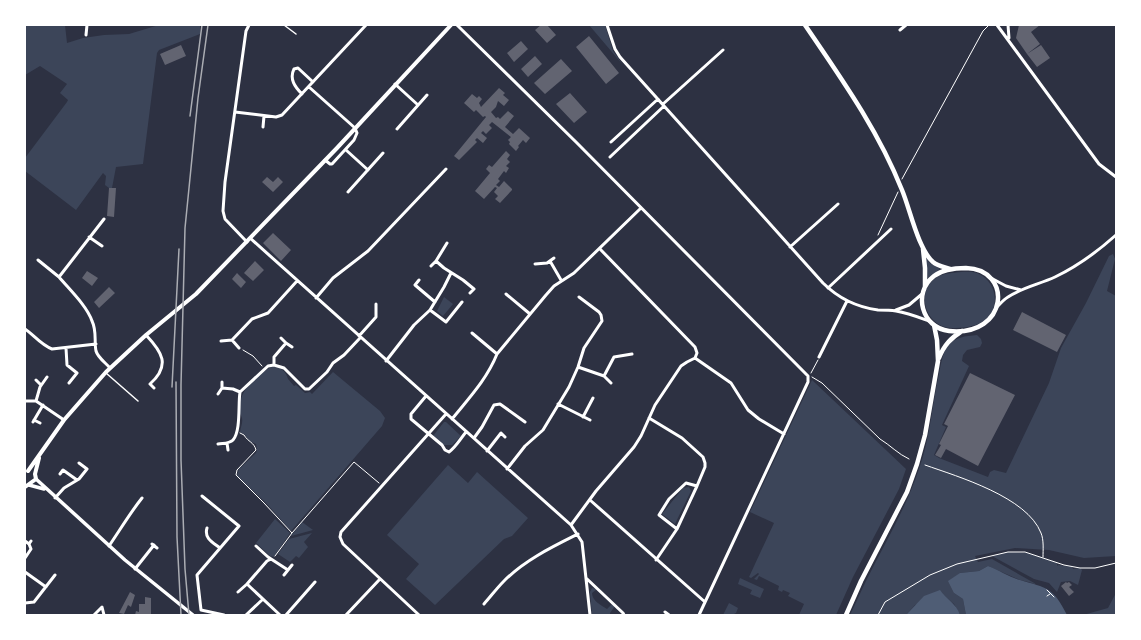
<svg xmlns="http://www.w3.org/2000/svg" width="1141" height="640" font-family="Montserrat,sans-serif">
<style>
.green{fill:#3c4559}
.water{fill:#4f5d75}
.building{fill:#626471}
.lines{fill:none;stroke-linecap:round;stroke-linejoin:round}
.path{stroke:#fff;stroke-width:1}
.service{stroke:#fff;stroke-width:1.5}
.minor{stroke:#fff;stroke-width:3}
.tertiary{stroke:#fff;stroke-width:3.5}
.secondary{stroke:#fff;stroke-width:4}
.primary{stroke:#fff;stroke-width:4.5}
.rail{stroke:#abadb3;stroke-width:1.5}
</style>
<rect width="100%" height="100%" fill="#2d3142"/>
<path class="green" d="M25 25H65L67 43 83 38 104 35 129 34 159 25H200V34L159 50 157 53 143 164 116 167 112 188H109L105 185 106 176 103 173 76 210 25 171V158L67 102 68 100 60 93 67 84 40 66 25 75V65L26 64 25 61Z
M589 25H605L613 51 623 65Z
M1113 254 1115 259 1107 291 1116 296V556L1084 558 1049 550 1015 548 975 556 978 562 992 559 1036 584 1020 580 988 566 979 571 960 573 954 593 963 599 966 615H960L954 604 943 595 915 605 907 614 895 615H850C856 603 861 591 867 579 885 543 906 508 919 469 930 439 932 405 939 374 941 365 942 355 947 347 954 337 966 336 977 335L981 339 982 343 980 347 967 350 963 355 962 361 969 366 942 425 946 427 934 455 939 458 988 477 990 472 994 470 1006 473 1049 383 1061 348 1086 303 1109 256Z
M925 258H926L930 263 940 269 928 278Z
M961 272C967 272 973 271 979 274 998 283 1001 311 982 322 974 327 962 328 952 328 926 328 914 292 937 277 944 273 952 273 961 272Z
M444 297 453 304 443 316 437 311Z
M274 366C282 368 286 372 288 379L294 386 296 385 305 393 310 392 312 394 333 372 380 411 385 418 382 426 291 531 266 503 237 476 239 469 256 453 257 450 256 444 249 441 245 435 240 432C241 425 245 419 239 413 240 407 240 399 243 394 246 386 266 368 274 366Z
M812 380 906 469 899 489 853 577 836 615H799L804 604 788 596 790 593 783 590 782 592 778 590 779 586 759 576 757 580 754 579 759 574 758 573 751 578 749 577 774 523 750 512Z
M444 422H446L461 436 452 445H444L433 436Z
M448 465 468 483 477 472 528 518 512 536 504 539 435 605 406 579 419 564 387 535Z
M689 487 691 491 675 524 662 514 683 488Z
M275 519 290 533 274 557 270 556 256 543Z
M302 522 313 530 291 536Z
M312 533 304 542 308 547 299 558 296 556 290 562 278 554 289 539Z
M1008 552 1028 553 1057 563V566L1058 565 1072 567 1073 569 1080 568 1082 570 1078 585 1070 581 1061 582 1057 592 1049 583 1034 579 992 556Z
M740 578 764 589 760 598 750 594 752 590 738 584Z
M592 588 597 589 592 593C592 601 601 605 607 609L612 604 615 606 610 613V615H592L590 592Z
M1116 593V615H1083L1108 608Z
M729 603 738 608 736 613 732 615H723Z"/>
<path class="water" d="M988 566C999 570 1009 577 1020 580 1047 588 1053 587 1067 615H966L963 599 954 593 948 581 960 573 979 571Z
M940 590C946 599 957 604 960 615H906L924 596Z"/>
<path class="building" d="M541 25H547L556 35 547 43 535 30Z
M1019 25H1040L1031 32 1040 44 1027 54 1016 38Z
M589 36 619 73 606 84 576 47Z
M521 41 528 49 514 62 507 53Z
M181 45 186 56 165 65 160 54Z
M1041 45 1050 58 1037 67 1027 54Z
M535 56 542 64 528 77 521 69Z
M561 59 572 71 545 94 534 83Z
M499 88 505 93 503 95 509 100 504 106 498 101 496 107 491 112 496 118 498 117 500 119 508 111 514 116 505 127 513 134 519 128 530 138 526 143 523 140 518 146 519 147 516 151 509 144 510 142 508 140 511 137 492 122 489 125 492 128 486 134 483 131 481 133 487 138 483 143 477 138 475 140 477 142 459 160 454 156 486 117 485 116 483 117 476 110 474 112 464 103 472 94 477 98 479 96 482 99 479 103 481 107Z
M570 93 587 112 574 123 556 104Z
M506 151 510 155 507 159 510 162 506 166 509 168 506 173 504 171 498 179 500 181 496 185 499 187 504 181 512 189V190L500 203 495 199 498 196 494 192 497 188 495 187 484 199 475 191 490 173 486 169 489 165 492 167Z
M267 177 273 182 278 177 283 182 273 192 262 182Z
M109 188H116L114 217 107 216Z
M273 233 291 250 281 261 263 243Z
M255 261 264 270 253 281 244 273Z
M87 271 98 278 92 286 82 278Z
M237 273 246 282 241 288 232 279Z
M109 287 115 293 99 308 94 302Z
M1022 312 1066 335 1057 352 1013 330Z
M970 373 1015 395 978 466 946 449 941 458 935 455 941 445 939 444 948 426 944 424Z
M1066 582 1067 583 1069 582 1072 585 1069 587 1074 592 1069 596 1061 586Z
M130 592 135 595 131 607 128 605 124 614 119 613Z
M145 597 151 598V615H135L136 611 139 612V604H145Z"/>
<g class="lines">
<path class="path" d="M902 179 983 31 989 25
M878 235 898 192
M243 350 253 356 262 366
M811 373 818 360
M812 377 822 383 880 439C890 445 898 454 909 459
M240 433 244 435C248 442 254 442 256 450L237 470 236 475 264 503 292 533 275 556
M925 465C959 477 1027 497 1041 533 1044 540 1043 550 1043 557
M292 533 354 462 379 483
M1047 590 1054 597
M1047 596 1050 594
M878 615 885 602 930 575 957 564 1008 552H1025L1064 565 1080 568H1095L1116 563"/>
<path class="service" d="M284 25 296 34
M106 373 138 401"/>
<path class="minor" d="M457 25 577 143 808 376V382L699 615
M607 25 615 49 620 57 823 283C838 298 856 307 878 310 884 310 890 310 896 311 908 313 918 317 929 321
M997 25 1099 164 1116 177
M1008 25 1009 38
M900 30 906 25
M86 35 87 25
M395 84 418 105
M309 87 355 128 357 133 354 140 332 164H330L325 160
M302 94C295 87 289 79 294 69L298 68 313 82
M663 104 723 50
M235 112 276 117 282 115 366 25
M263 127 264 116
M397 129 427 95
M611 142 658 99
M346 150 368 170
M610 157 664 106
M348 192 383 153
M104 219 59 277C69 289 87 306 92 321 97 331 94 341 96 351 98 358 106 363 110 368
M89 237 102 246
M250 238 571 525 582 542 590 615
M247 242 225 219 223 211 225 182 246 31 249 25
M447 243 436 261 444 268 463 280 474 289 470 293
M790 247 838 204
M600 249 695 347 697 353 695 358 731 383 748 410 759 419 784 434
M38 260 59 277
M550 261 561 280
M535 264 547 263 554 258
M431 266 436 261
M991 278 1006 286 1021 290
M419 280 415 285 435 302
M828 288 891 229
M506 294 530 314
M316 298 333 278 368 251 446 169
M996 308C1000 304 1003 300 1008 297 1021 288 1040 284 1055 277 1078 266 1097 252 1116 235
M430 310 446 322 462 302
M896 310 909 305 922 294
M25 329C34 335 41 345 52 349L96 344
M472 333 497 354
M146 335C162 352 171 365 150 384L154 388
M359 336 376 317V304
M281 338 286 343
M221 341 232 340
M66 348 67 365 77 373 69 383
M239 348 232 340 252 319 268 313 297 281
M819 357 847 301
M386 361 414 325 430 310 444 287 451 273
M274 365 284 368 305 389H309L327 372 333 363 344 355 360 338
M578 367 604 376 611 383
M604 376 614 357 632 354
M36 380 41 385
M222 382V388L233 389 240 392
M218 394 222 388
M426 396 411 414V419L442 445 445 450 449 452C456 447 461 438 466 432
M25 401H36L64 420
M36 401 40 387 47 377
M558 404 590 420
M583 417 593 398
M649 418 682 438 703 457 705 463V467L697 486 677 529 656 560
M452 419C469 398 487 379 497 354L546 295 554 286 574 273 641 208
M34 420 40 423
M33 422 43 405
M474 438 482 427 494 405 500 404 525 422
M227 443 228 450
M218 444C223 443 229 444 233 440 241 431 238 404 240 392L268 366 274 365V357L286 343 292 347
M487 451 501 433 505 437
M507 469 525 446 543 430 569 387 578 367 584 348 602 321 601 315 599 312 579 297
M60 474 63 470 77 480
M202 496 239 526 197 575 201 610 224 615
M55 498 64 488 79 479 87 469 79 463
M590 500 705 602
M571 525 596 491 634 447 641 436 655 405 681 366 687 362 695 358
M207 528C204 538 212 542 220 548
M677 529 659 515 669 499 686 483 697 486
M25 541 29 544 31 541
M152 544 157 548
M109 546C120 530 130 513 142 498
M256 546 268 557 288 570 292 565
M25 558 31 549 29 544
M271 559 267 561 247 584 280 615
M135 569 154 545
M25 572 46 587
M284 575 288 570
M586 578 623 613 624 615
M238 592 247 584
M25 603 34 602 55 575
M484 604C491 596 497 588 504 581 525 560 552 547 578 534
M665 612 669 615
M94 615 102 607 104 615
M246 615 263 599
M286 615 315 582
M346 615 380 579
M419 615 343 544 340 537 341 532 446 414"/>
<path class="tertiary" d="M36 479 125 560 193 615
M29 485 44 489"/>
<path class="secondary" d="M28 471 64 420 106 372 146 335 196 294 337 148 451 25
M25 487 36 479 35 474 39 458"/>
<path class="primary" d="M805 25C841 78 878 130 902 190 910 209 918 249 933 262 938 266 944 267 950 269
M923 249 925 268V287
M966 268C1013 269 1009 337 949 331 922 328 912 293 934 276 943 269 955 268 966 268Z
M939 358C944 345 951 338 962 331
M846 615 861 581 907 492 917 464 925 435 938 361 937 340 934 325"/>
<path class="rail" d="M190 116 202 25
M176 382 177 537 181 615
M172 387 179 249
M189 615 185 569 181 460V385L185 228 198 98 208 25"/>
</g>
<rect width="1141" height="640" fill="none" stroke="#ffffff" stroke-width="52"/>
</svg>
